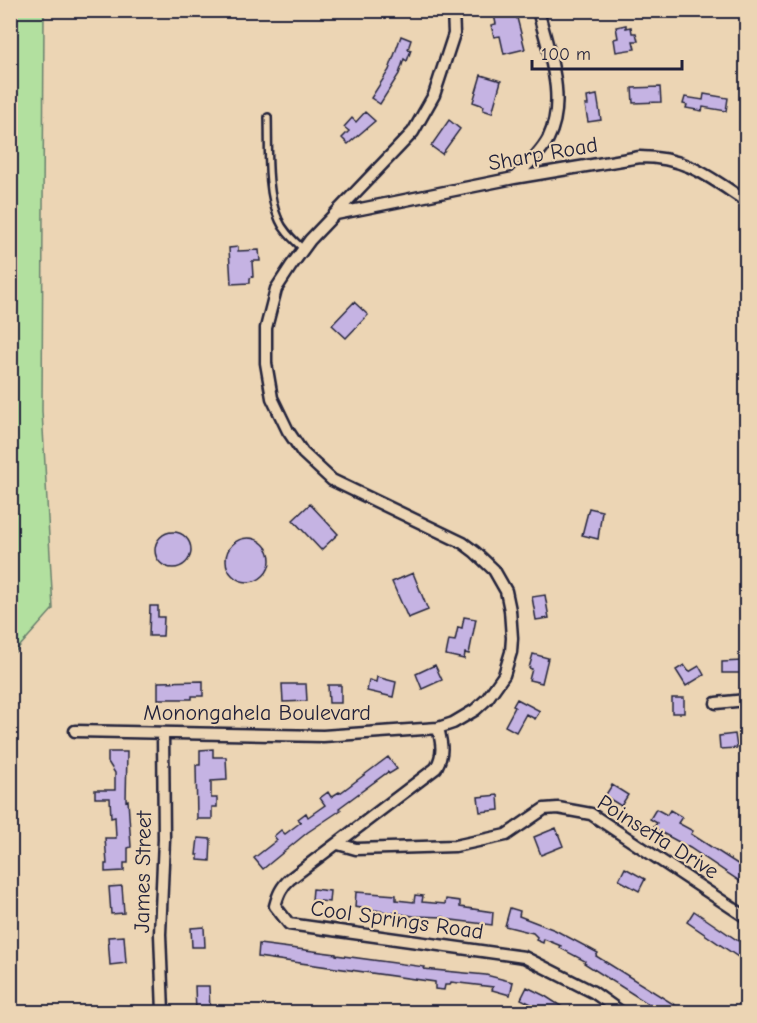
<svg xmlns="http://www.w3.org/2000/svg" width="757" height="1023" font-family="'Comic Neue',sans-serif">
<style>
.green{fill:#b2e09f;stroke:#6a816d;stroke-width:1.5}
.building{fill:#c5b3e3;stroke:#22223b;stroke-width:1.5}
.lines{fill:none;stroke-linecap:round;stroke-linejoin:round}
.service-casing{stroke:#22223b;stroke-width:10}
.minor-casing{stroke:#22223b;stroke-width:15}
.service{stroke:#ecd5b4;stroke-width:5}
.minor{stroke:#ecd5b4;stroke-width:10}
.labels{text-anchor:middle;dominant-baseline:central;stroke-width:4.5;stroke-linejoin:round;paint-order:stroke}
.street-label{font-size:22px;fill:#22223b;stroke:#ecd5b4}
</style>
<rect width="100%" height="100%" fill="#ecd5b4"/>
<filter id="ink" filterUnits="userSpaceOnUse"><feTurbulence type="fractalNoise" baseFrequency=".0167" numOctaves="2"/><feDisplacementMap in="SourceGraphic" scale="12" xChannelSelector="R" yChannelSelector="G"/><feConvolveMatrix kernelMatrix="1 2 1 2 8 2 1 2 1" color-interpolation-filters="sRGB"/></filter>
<g filter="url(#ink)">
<path class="green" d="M11 10 44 11 42 411 53 609 11 656Z"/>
<path class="building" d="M493 10H515L525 49 504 54 500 36 494 37 491 25 496 24Z
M626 25V28L631 27 632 33H636L638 41H633L635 49 616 52 614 39 618 38 616 27Z
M401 36 411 40 408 49 411 50 407 61 404 59 399 74 380 104 371 98 389 70Z
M481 75 501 81 492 113 483 110 484 106 473 102Z
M660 87 661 102 633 103 632 88Z
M704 94 728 98 726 111 703 107 702 111 686 108 687 105 683 104 685 97 703 100Z
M597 95 601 120 588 122 585 105H588L587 97Z
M365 112 375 121 348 144 342 138 349 131 344 127 352 118 356 122Z
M449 120 460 129 442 154 431 146Z
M238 247V251L259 250 260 261H252L253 277 250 278V283L231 284 229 248Z
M354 302 368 315 346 338 332 325Z
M310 504 338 534 321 550 293 520Z
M589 508 602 511 598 539 582 535Z
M155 550a18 18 0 1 1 36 0a18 18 0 1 1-36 0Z
M226 560a22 22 0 1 1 44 0a22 22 0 1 1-44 0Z
M413 573 428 610 408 618 392 582Z
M545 595 549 618 536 620 532 597Z
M150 606H158V617H164L163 636H149Z
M464 617 476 619 469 654 465 653 464 659 446 655 449 640 455 641 458 627 462 628Z
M533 654 548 658 542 683 529 680 532 669 529 668Z
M742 661V673H722V662Z
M435 665 442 680 422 689 416 674Z
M684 665 689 672 699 666 704 675 686 686 676 670Z
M377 677 396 682 393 697 367 691 369 680 376 682Z
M203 681V696H192V699H158V682Z
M282 684H306L307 701 283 702Z
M328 685H341V703H329Z
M672 698H684V713H672Z
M517 699 540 711 535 719 526 714 516 732 505 726 515 707 513 706Z
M735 734 737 748 720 749 719 736Z
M213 749V757H226L227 780 211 781V798H217V807H212V819H197L196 765H200V750Z
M108 752H127L126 801 128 800 131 847 128 848V863H124V871L105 872V864H107L105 838H116L115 817 111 818 110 798H95V790H115V773L108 762Z
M388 757 397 769 389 774 388 772 339 808 341 810 308 832 263 869 254 858 277 840 274 836 281 830 285 834 301 822 298 819 306 813 308 817 325 805 320 798 328 792 331 797 339 792 340 793Z
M612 785 628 795 621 806 605 796Z
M498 795 499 810 480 812 478 797Z
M656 809 667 815 670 810 682 817 678 823 693 831 691 834 747 870V886L690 848 653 828 657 823 650 819Z
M556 828 563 846 541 855 534 837Z
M198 838 211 839 210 861 198 860V855H196Z
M625 868 645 879 639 891 619 880Z
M122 886 124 913 111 914 109 887Z
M313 889 330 891 329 902 312 900Z
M356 892 396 895V900L414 902 415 895 423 896 422 902 445 904 446 899 460 901V907L493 912 492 925 444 919V917L413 916 355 907Z
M510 908 520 911 519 916 555 930 598 953 596 956 686 1012H661L584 963 585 961 560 948 561 946 544 939 543 943 536 940 537 937 533 933 505 926Z
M694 911 747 947V963L687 922Z
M204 927 205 947H192L191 928Z
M124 936 126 963 110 965 108 937Z
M259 944 336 954V955L425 967 424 969 486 975 513 982 510 995 492 990 493 987 451 982 450 985H445L444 990 435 989V982L258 957Z
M195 986H209L210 1012H196Z
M527 987 545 996 570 1012H547L521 999Z"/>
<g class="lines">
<defs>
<path id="service" d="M268 117C269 148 266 192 279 220 284 232 294 240 303 249"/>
<path id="minor" d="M514 178C526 166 540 154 548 139 568 99 548 51 538 10
M336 214 514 178 640 157C687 157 709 177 746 201
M716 703 746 700
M438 728C442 744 444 754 436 768L290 879C281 887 278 895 275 906L289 924 524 957 593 992 621 1012
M75 731 323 736 438 728 453 723 475 710 487 699 504 675 511 652 512 638 510 610 506 591 494 570 475 552 463 543 332 480 303 453 288 431 272 398 266 363V328L276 289 291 266 310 240 413 132 434 95 454 34 453 10
M163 733 164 839 160 934 163 1012
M338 844 356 849 455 846 506 835 544 809 558 808 591 814 746 917"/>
</defs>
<use href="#service" class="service-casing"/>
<use href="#minor" class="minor-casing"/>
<use href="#service" class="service"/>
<use href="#minor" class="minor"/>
</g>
</g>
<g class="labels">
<g class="street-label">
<text transform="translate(543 154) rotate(-10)">Sharp Road</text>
<text x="257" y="713">Monongahela Boulevard</text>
<text transform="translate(658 837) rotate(32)">Poinsetta Drive</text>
<text transform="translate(143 872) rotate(-89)">James Street</text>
<text transform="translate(397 920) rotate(8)">Cool Springs Road</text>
</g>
</g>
<rect width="757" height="1023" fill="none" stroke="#ecd5b4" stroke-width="36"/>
<rect x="18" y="18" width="721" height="987" fill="none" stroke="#22223b" stroke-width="2" filter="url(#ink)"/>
<path d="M532 60v9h150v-9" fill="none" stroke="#22223b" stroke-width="3"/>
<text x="541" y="60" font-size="18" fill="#22223b" stroke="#ecd5b4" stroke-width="4.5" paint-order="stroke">100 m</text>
</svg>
